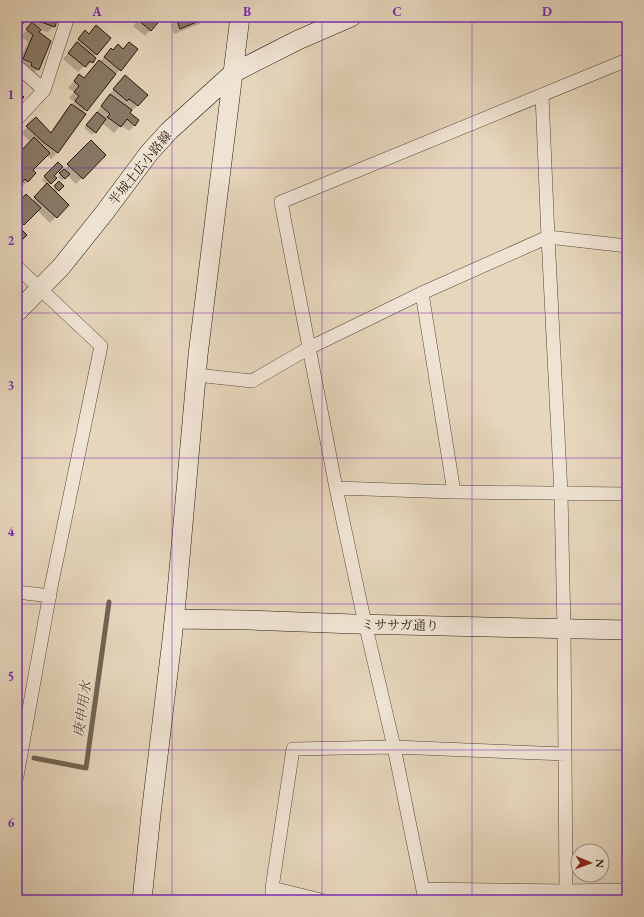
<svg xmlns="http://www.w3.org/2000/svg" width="644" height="917" font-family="'EB Garamond','Noto Serif JP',serif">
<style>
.shadow{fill:#0003}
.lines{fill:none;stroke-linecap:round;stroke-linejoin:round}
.stream{stroke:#716452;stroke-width:5}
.building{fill:#897b68;stroke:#25190d}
.street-casing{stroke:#554839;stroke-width:14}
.secondary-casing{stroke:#25190d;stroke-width:20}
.street{stroke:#efe4d3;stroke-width:13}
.secondary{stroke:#efe4d3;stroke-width:19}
.grid{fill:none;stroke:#7b2cbf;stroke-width:1;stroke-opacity:0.55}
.labels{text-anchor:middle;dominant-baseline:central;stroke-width:3;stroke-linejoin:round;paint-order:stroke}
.street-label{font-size:13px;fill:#25190d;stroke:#efe4d3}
.water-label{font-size:14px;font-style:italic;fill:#584b3b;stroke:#efe4d3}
.neatline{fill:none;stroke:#7b2cbf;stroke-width:1.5}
.grid-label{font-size:13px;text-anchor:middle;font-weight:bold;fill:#7b2cbf}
</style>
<rect width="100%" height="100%" fill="#e6d6bc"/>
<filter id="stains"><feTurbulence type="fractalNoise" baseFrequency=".005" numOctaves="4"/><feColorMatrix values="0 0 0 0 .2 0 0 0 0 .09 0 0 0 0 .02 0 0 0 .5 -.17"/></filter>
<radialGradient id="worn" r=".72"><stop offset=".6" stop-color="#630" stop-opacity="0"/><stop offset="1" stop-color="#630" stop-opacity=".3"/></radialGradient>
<path class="shadow" d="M36 17H57L54 26 48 32 40 30 38 32V69L32 75 18 65 28 42 21 36 32 24 34 25Z
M136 17H162L145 36 133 26 137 21 135 19Z
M173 17H204L205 18 199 24 174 34 171 25 175 21Z
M96 27 97 54 93 57 92 62 86 68 84 66 78 72 63 59 75 46 73 45 79 38 88 35Z
M105 56 120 70 113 76 83 113 84 114 57 153 51 159 47 155 32 170 35 173 22 187 19 184 17 186V156L31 142 21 133 36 119 50 133 65 111 74 102 69 98 74 92 68 88 79 75 84 79Z
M119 83 146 95 137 106 129 113 135 125 129 131 121 125 114 133 102 123 92 135 84 128 96 113 105 101 109 96H108Z
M91 141 105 155 76 184 67 175 62 181 58 177Z
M58 164 53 176 55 178 48 186 52 190 59 183 63 186 56 193 68 205 50 223 37 210 19 229 17 248V205L32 201 47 185 42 180Z"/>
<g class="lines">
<path class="stream" d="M34 758 86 768 109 602"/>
</g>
<path class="building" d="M17 17H25L27 19 17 30Z
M40 17H58L55 27 38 21Z
M140 17H163L151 31 138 20Z
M179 17H205L206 18 180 29 176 18Z
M32 22 41 30 39 32 51 41 39 70 31 66 32 63 23 59 33 35 26 29Z
M96 25 111 38 97 55 78 39 85 30 89 34Z
M77 42 96 58 93 63 90 61 85 67 68 53Z
M129 42 138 49 121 71 104 57 111 48 113 50 118 44 123 49Z
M99 60 116 74 87 111 75 101 79 96 74 92 79 86 74 81 79 74 84 78Z
M125 75 148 95 138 106 129 99 127 101 113 89Z
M17 84 22 89 19 93 24 97 17 105Z
M110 94 132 110 130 113 139 120 135 126 127 119 121 127 107 117 110 114 101 106Z
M71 104 86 114 58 153 43 142 26 126 36 117 51 133Z
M97 112 106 119 96 133 86 125Z
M34 137 50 153 33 170 36 173 28 182 25 179 17 188V155Z
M91 140 106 155 83 179 67 164Z
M58 162 63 167 54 176 57 178 51 184 44 176Z
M64 169 70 174 65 179 59 173Z
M59 181 64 186 59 191 54 186Z
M47 183 69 205 57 218 34 197Z
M26 194 41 208 24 225 17 218V204Z
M17 225 27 235 19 243 21 245 17 249Z"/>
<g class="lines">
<defs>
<path id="street" d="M17 66 44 90
M542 95 548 237 627 246
M17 119 44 90 68 17
M17 267 101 346 51 587 17 776
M422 293 454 492
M196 375 252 381 309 348 422 293 548 237 561 494 564 629 565 754 394 747 293 749 272 888V900
M336 488 454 492 627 494
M17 592 50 596
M565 754 566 891
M272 888 321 900
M423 889 566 891 627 890
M425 900 394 747 362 610 336 488 281 202 627 60"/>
<path id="secondary" d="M17 312 61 267 105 212 149 153 169 131 233 73 240 17
M174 619 247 620 354 624 627 630
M142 900 151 814 172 640 177 592 198 355 233 73 298 40 351 17"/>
</defs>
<use href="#street" class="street-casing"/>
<use href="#secondary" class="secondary-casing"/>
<use href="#street" class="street"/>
<use href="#secondary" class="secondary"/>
</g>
<path class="grid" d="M172 17V900M322 17V900M472 17V900M17 168H627M17 313H627M17 458H627M17 604H627M17 750H627"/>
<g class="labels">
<g class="street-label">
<text transform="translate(140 168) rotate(-51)">半城土広小路線</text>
<text transform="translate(400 625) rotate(1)">ミササガ通り</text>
</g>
<g class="water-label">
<text transform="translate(82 709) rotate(-82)">庚申用水</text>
</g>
</g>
<rect width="644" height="917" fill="none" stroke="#e6d6bc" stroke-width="44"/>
<g transform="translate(590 863) rotate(92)"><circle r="19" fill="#efe4d3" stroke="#9e9384"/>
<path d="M0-3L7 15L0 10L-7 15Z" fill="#8f2418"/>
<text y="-6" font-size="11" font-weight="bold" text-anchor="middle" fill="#25190d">N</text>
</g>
<rect x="22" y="22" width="600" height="873" class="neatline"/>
<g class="grid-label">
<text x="97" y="16">A</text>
<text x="247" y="16">B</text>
<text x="397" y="16">C</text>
<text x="547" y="16">D</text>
<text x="11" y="99">1</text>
<text x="11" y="245">2</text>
<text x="11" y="390">3</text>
<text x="11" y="536">4</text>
<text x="11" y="681">5</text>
<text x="11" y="827">6</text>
</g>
<rect width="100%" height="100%" filter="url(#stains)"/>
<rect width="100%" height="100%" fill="url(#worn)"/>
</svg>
